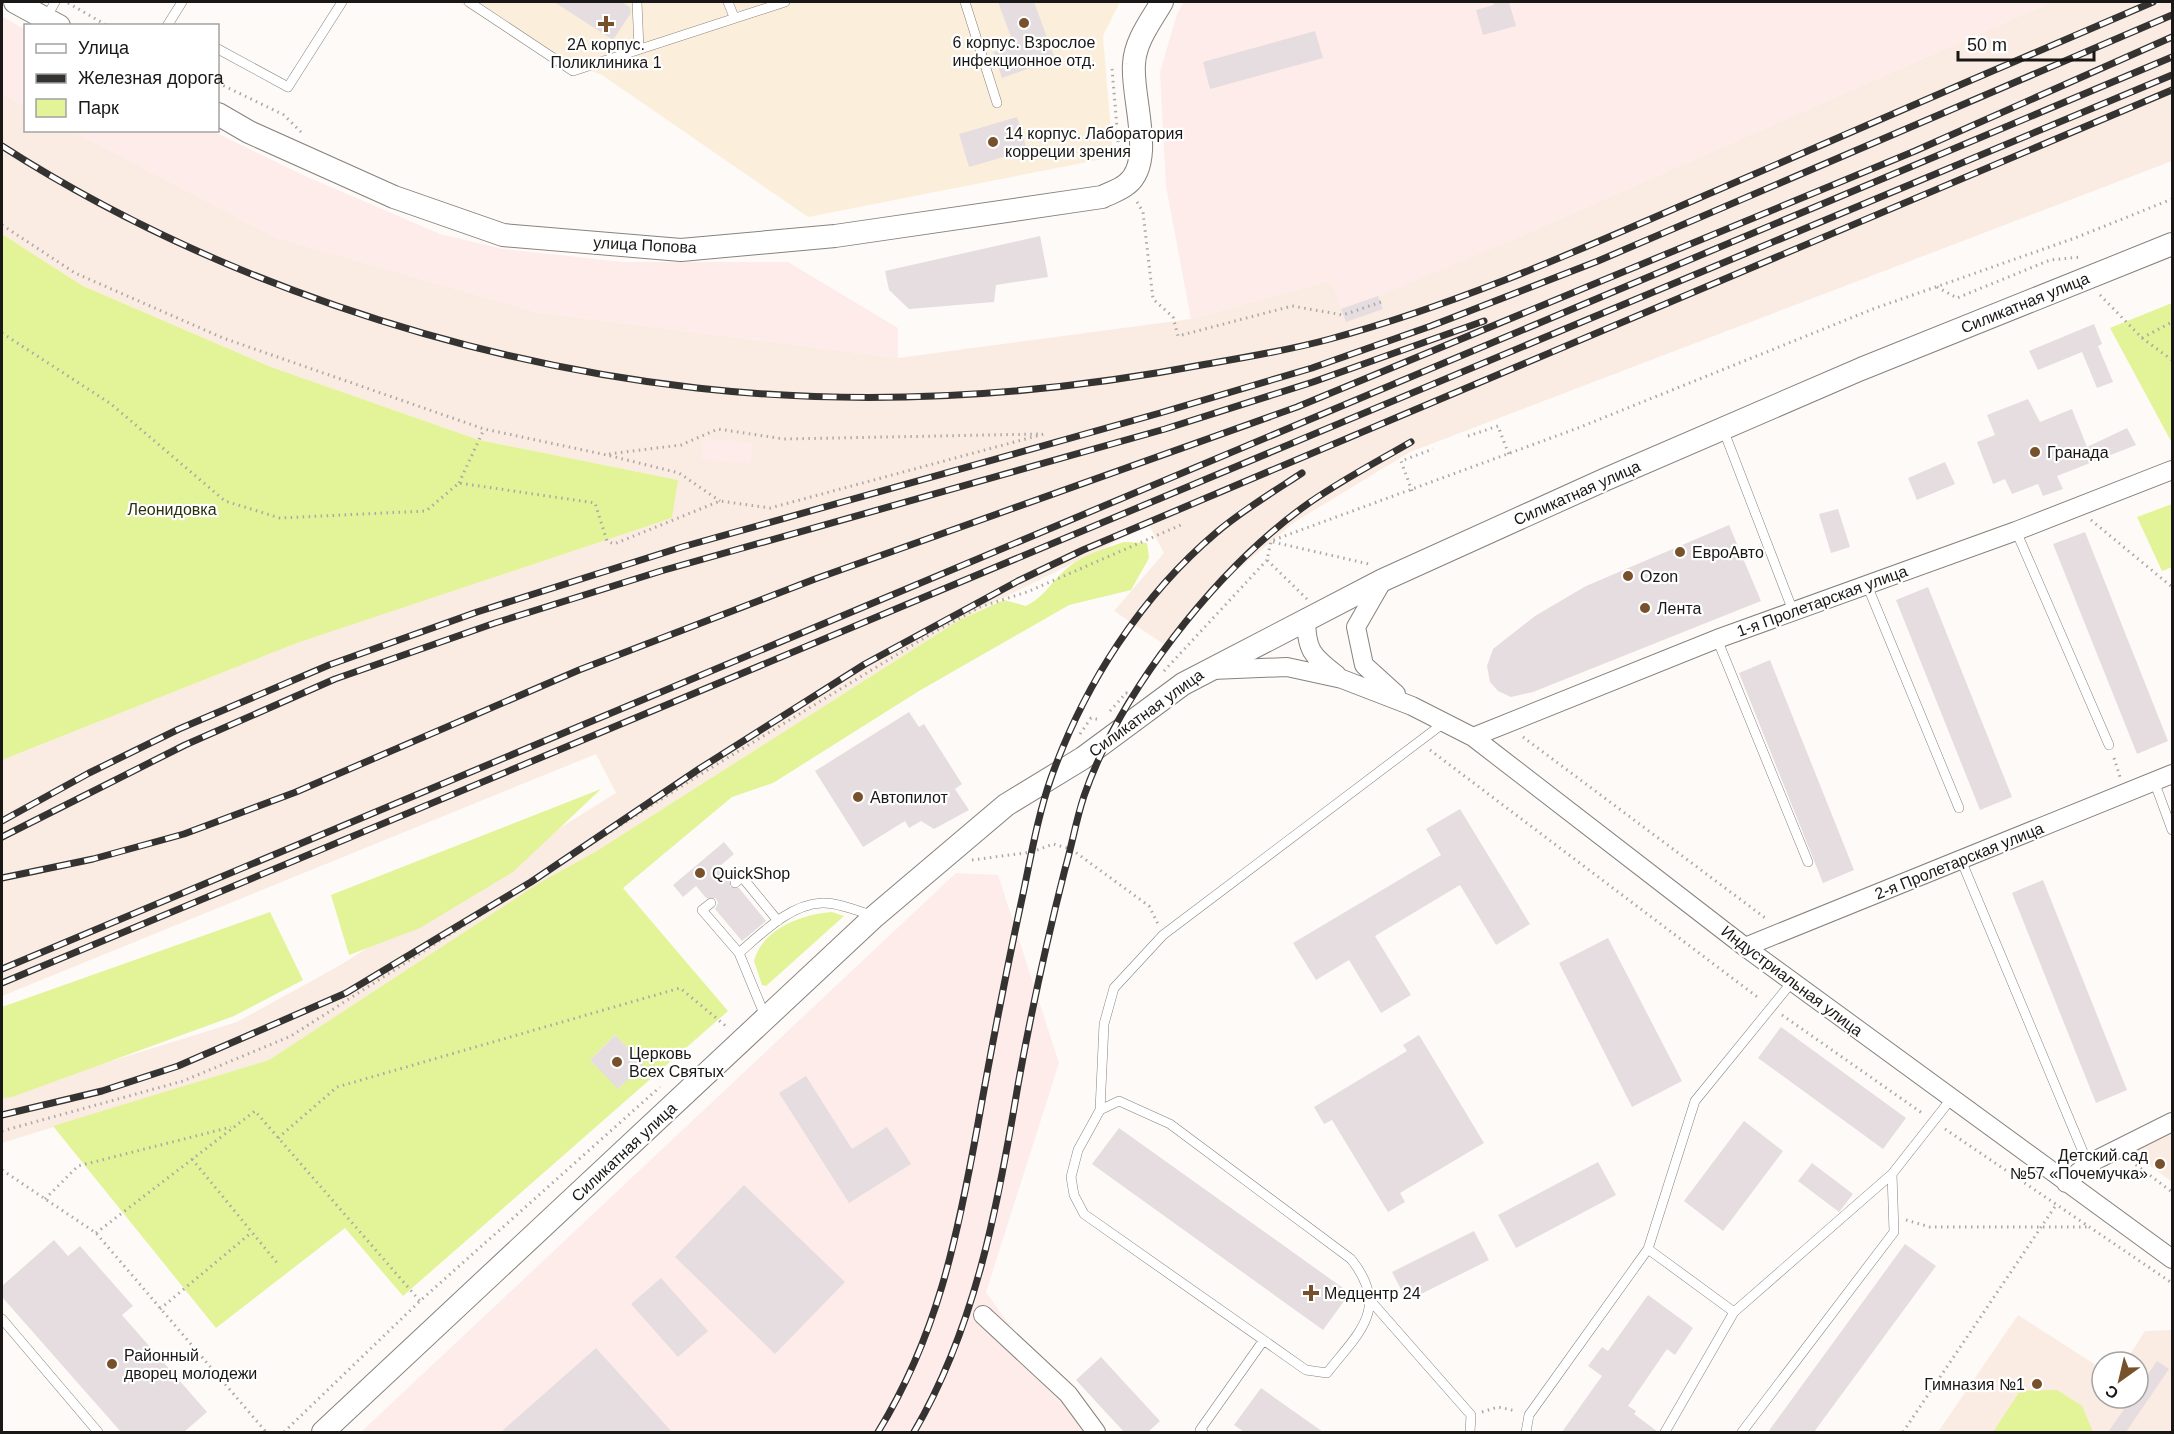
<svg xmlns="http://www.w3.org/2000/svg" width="2174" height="1434" font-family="Arial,sans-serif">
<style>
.built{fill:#faece2}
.industrial{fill:#fdecea}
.medical{fill:#fbefdb}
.green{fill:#e3f397;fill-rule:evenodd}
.building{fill:#e6dde0}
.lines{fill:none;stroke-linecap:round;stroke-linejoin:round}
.service-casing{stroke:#88827d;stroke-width:10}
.minor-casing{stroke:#88827d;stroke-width:20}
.tertiary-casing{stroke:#88827d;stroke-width:24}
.path{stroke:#aba8a5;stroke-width:3;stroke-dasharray:1.5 4.5;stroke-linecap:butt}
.service{stroke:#fff;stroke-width:9}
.minor{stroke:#fff;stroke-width:18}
.tertiary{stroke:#fff;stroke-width:22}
.rail-casing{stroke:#353331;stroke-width:7}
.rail{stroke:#fff;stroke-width:4.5;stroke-dasharray:14;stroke-linecap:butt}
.poi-dot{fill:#76512c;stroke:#fff;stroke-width:2}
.labels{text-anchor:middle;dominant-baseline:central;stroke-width:4.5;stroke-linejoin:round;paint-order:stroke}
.poi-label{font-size:16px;fill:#1a1816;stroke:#fff;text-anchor:start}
.street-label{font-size:16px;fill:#1a1816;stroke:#fff}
.park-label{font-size:16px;fill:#2c3109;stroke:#fff}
</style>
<rect width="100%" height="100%" fill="#fefaf7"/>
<path class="built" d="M2051 2H2172V161L1410 452 1293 523 1223 582 1168 647 1114 611 1164 553 1149 525 961 619 595 852 539 883 269 1060 2 1143V1095L237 1022 337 967 616 793 596 754 2 996V760L297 643 672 518 677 480 479 440 271 367 83 286 2 234V93L25 106 26 130 73 131 277 238 536 312 898 358 1191 319 1331 280 1341 308 1505 243Z
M2172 1125V1182L2124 1146Z
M2018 1315 2102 1369V1398H2138V1362H2125L2145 1331 2172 1330V1432H1938Z"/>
<path class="industrial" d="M1184 2H2051L1505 243 1379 296 1341 309 1331 280 1191 319 1166 186 1160 72 1177 14Z
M2 16 25 30V106L2 93Z
M73 131H212L305 176 440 234 503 249 624 262H788L898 328V358L536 312 277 238Z
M703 437 753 443 751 464 701 459Z
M956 873 998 875 1059 1063 986 1292 1085 1432H361Z"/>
<path class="medical" d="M458 2H1120L1103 36 1113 157 808 217 602 75 524 44Z"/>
<path class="green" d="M2 234 83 286 271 367 479 440 678 480 672 518 297 643 2 760Z
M2172 303V443L2110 328Z
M2172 504V567L2162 571 2137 517Z
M1124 542 1147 543 1149 558 1131 590 1069 605 919 691 773 783 732 797 623 888 728 1011 403 1296 345 1228 216 1328 53 1126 269 1060 539 883 595 852 961 619 1004 600 1026 606C1042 598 1048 587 1061 574 1079 556 1099 550 1124 542ZM615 1035 643 1064 619 1088 590 1060Z
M601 789 513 872 420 928 349 955 331 895Z
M270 912 303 980 234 1016 12 1097 2 1098V1007Z
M832 912 844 916 766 986 762 985 754 961C762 929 802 914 832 912Z
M2057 1390 2082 1406 2093 1432H1993L2020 1391Z"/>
<path class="building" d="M554 2H622L630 7 631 13 613 40Z
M998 2H1034L1055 59 1002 78 993 52 1014 45Z
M1493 2H1509L1516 26 1483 35 1476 10 1494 5Z
M1315 31 1323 58 1210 89 1203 62Z
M1017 117 1027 150 969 167 959 134Z
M1040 236 1048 277 996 285 994 302 909 309 889 290 885 271Z
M1378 296 1383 309 1346 322 1341 309Z
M2094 324 2102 344 2098 346 2113 382 2097 388 2082 352 2038 370 2029 351Z
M2028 399 2040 422 2072 409 2087 447 2127 428 2136 445 2057 476 2063 489 2043 496 2038 484 2012 494 2005 479 1993 484 1977 442 1995 435 1987 415Z
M1945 462 1955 484 1917 500 1908 478Z
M1838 509 1850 547 1831 553 1819 514Z
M1729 525 1761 601 1533 692 1511 697 1498 691 1490 682 1487 666 1493 649 1535 616 1586 586Z
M2085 532 2168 741 2137 754 2053 544Z
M1928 587 2012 797 1980 810 1896 600Z
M1770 660 1854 870 1823 883 1739 673Z
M909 712 919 727 924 724 962 784 955 789 969 810 934 829 921 821 909 828 905 821 863 847 815 771Z
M1460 809 1530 924 1496 945 1460 885 1375 936 1411 995 1381 1013 1349 960 1316 980 1293 943 1441 855 1426 829Z
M724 842 734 854 720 866 730 878V887L739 888 766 921 742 941 715 909 718 903 716 898H706L696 886 683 897 673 885Z
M2043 880 2127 1090 2096 1103 2012 893Z
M1608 938 1682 1081 1632 1107 1559 963Z
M1781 1027 1906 1118 1883 1149 1758 1058Z
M615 1035 644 1064 618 1089 590 1060Z
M1419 1035 1484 1143 1400 1193 1405 1202 1388 1212 1332 1120 1324 1124 1314 1107 1407 1051 1403 1045Z
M806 1076 852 1149 887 1127 911 1164 849 1203 779 1093Z
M1744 1121 1783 1151 1723 1231 1684 1201Z
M1119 1128 1350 1293 1323 1330 1092 1164Z
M1598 1162 1616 1195 1516 1248 1498 1215Z
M1812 1163 1853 1194 1839 1212 1798 1181Z
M744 1185 845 1282 775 1354 675 1257Z
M1474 1231 1489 1260 1407 1301 1392 1272Z
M54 1240 68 1256 80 1246 133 1306 122 1315 207 1412 184 1432H121L2 1297V1286Z
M1905 1244 1936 1266 1814 1432H1768Z
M661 1278 708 1331 678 1357 631 1304Z
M1648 1295 1693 1328 1675 1355 1667 1349 1628 1406 1636 1411 1634 1414 1658 1432H1562L1602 1376 1588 1366 1602 1347 1608 1351Z
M596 1348 672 1432H501Z
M1101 1357 1160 1421 1148 1432H1124L1076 1380Z
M2157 1361 2169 1369 2126 1432H2108L2132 1398H2138V1389Z
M1261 1388 1323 1432H1244L1234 1425Z"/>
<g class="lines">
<defs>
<path id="service" d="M469 2 573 71 785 2
M637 2 639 49
M728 2 734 17
M965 2 997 103
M46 18 55 2
M167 26 182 2
M218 49 288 87 342 2
M1723 429 1793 611
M2016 531 2109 745
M1867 585 1959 808
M1717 639 1808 862
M2154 781 2172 830
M1961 860 2088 1164
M735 883 742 877 778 921
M711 903 702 910 739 953 765 1016
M739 953C761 934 790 904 822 903 837 902 857 911 872 915
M1100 1110 1119 1101 1170 1124 1351 1259C1391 1309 1358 1333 1327 1373L1306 1370 1084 1214 1074 1195 1071 1177 1078 1150 1100 1110 1104 1024 1114 988 1163 935 1445 722
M1648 1249 1734 1312
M1369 1299 1471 1415 1470 1432
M2 1319 98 1432
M1203 1432 1200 1430 1263 1341
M1526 1432 1529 1415 1648 1249 1695 1101 1792 982
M1665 1432 1734 1312 1892 1174 1951 1099
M1742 1432 1894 1232 1892 1174"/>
<path id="minor" d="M1383 580 1356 627 1364 665 1396 694
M1306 618C1306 650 1312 656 1337 675
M1212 670 1287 667 1342 679 1412 706 1473 737 1745 947 2172 1259
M1473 737 1717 639 2016 531 2172 470
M1745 947 2172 774
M2066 1183 2088 1164 2172 1122
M983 1315 1068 1394 1096 1432"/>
<path id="tertiary" d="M15 2 59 26
M218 114 249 132 394 197 503 235 681 250 835 236 1102 197C1110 193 1120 190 1127 184 1156 161 1131 97 1134 64 1135 41 1151 21 1162 2
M323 1432 875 916 1006 805 1083 758 1183 684 1383 580 1604 480 1861 369 2172 244"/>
</defs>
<use href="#service" class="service-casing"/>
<use href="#minor" class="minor-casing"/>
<use href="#tertiary" class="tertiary-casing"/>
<path class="path" d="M68 3 108 26
M1112 69 1119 151
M218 83 284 115 301 132
M1137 202 1143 212 1153 299 1173 317 1178 336 1292 306 1343 315 1381 302
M2 225 75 273 223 338 484 429 607 455 679 473 720 501
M1937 287 1957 298 2050 260 2081 257
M2100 295 2142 338 2172 360
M2 333 111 404 225 501 280 518 426 511 459 483 595 503 607 541 614 544 720 501 770 508 1044 434
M2142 338 2172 322
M1468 436 1498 426 1509 455
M609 454 681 445 718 429 784 439 1039 434
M459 483 484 429
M1412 491 1401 461 1433 449
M2091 520 2172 587
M1273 542 1369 564
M1307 599 1267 560 1271 541 1578 428 1873 309 2075 238 2172 199
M1164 671 1267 560
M1110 711 1126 693 1134 695
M1080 734 1091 718 1101 720
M1523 737 1768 920
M1430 750 1760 999
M2114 758 2120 777
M972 860 1032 852 1053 844 1071 849 1149 906 1158 924
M1782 1015 1922 1113
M1945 1129 2172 1283
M2 1131 183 1081 291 1036 696 777 934 632 980 607 1027 592 1183 524
M278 1138 337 1087 680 988 727 1027
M192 1159 278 1264
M2131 1161 2172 1192
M2 1170 96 1233 266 1432
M45 1199 78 1166 231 1127
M1906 1220 1930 1227H2087
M96 1233 255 1111 420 1301
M160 1309 252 1232
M1482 1412 1498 1407 1516 1411
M284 1432 420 1301 660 1087
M1903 1432 2056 1205"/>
<use href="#service" class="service"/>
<use href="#minor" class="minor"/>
<use href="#tertiary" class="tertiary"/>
<defs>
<path id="rail" d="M2 146C205 276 457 361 697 388 866 407 1040 396 1207 364 1248 357 1290 350 1330 339 1463 303 1588 246 1713 192 1860 128 2006 65 2153 2
M2 821 89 773 179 729 329 665 477 612 682 547 1160 413 1312 368 1431 326 1598 261 2172 15
M2 837 185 745 335 679 495 623 661 571 1165 429 1313 382 1484 321
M2 878 93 859 184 834 296 792 579 670 815 579 1297 407 1915 151 2172 37
M2 969 2172 57
M2 983 2172 75
M2 1115 102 1091 178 1066 346 993 531 882 699 769 865 664 1018 581 1083 550 2172 90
M878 1432C937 1336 957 1239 977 1129 991 1050 1006 972 1023 894 1031 856 1038 815 1051 778 1084 685 1141 596 1217 532 1243 510 1273 492 1302 473
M914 1432C976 1326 998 1205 1018 1085 1031 1012 1047 940 1065 869 1072 845 1076 820 1084 796 1120 692 1214 573 1302 508 1336 483 1375 463 1411 442"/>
</defs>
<use href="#rail" class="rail-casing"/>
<use href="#rail" class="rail"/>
</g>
<g class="poi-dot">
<circle cx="1024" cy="23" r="6"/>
<path d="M603 15h6v6h6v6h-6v6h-6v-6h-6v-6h6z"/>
<circle cx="993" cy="142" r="6"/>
<circle cx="2035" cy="452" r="6"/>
<circle cx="1680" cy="552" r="6"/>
<circle cx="1628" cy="576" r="6"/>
<circle cx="1645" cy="608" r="6"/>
<circle cx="858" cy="797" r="6"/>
<circle cx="700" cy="873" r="6"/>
<circle cx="617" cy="1062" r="6"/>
<circle cx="2160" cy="1164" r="6"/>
<path d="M1308 1284h6v6h6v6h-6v6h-6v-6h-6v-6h6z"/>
<circle cx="112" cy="1364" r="6"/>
<circle cx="2037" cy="1384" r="6"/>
</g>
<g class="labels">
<g class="poi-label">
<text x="1024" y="42" text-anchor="middle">6 корпус. Взрослое<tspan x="1024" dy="18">инфекционное отд.</tspan></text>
<text x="606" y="44" text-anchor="middle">2А корпус.<tspan x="606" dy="18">Поликлиника 1</tspan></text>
<text x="1005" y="133">14 корпус. Лаборатория<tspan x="1005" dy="18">корреции зрения</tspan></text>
<text x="2047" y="452">Гранада</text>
<text x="1692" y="552">ЕвроАвто</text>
<text x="1640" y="576">Ozon</text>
<text x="1657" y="608">Лента</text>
<text x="870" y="797">Автопилот</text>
<text x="712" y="873">QuickShop</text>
<text x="629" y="1053">Церковь<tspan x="629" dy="18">Всех Святых</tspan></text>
<text x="2148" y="1155" text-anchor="end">Детский сад<tspan x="2148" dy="18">№57 «Почемучка»</tspan></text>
<text x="1324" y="1293">Медцентр 24</text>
<text x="124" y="1355">Районный<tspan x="124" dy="18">дворец молодежи</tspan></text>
<text x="2025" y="1384" text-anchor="end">Гимназия №1</text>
</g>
<g class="street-label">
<text transform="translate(645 245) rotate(3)">улица Попова</text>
<text transform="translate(2025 303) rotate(-22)">Силикатная улица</text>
<text transform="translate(1577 493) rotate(-24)">Силикатная улица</text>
<text transform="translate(1822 601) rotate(-20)">1-я Пролетарская улица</text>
<text transform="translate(1146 713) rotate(-36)">Силикатная улица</text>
<text transform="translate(1959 861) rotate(-22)">2-я Пролетарская улица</text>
<text transform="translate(1792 981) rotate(37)">Индустриальная улица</text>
<text transform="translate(624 1152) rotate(-43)">Силикатная улица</text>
</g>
<g class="park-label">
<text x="172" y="509">Леонидовка</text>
</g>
</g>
<rect width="2174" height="1434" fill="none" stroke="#1a1816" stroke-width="6"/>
<rect x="24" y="24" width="195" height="108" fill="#ffffff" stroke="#a3a3a2" stroke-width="1.5"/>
<rect x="36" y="44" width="30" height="9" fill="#ffffff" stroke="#a3a3a2" stroke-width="1.5"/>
<text x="78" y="54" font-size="18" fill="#1a1816">Улица</text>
<rect x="36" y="74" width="30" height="9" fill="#353331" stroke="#a3a3a2" stroke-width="1.5"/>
<text x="78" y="84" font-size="18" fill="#1a1816">Железная дорога</text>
<rect x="36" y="99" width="30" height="18" fill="#e3f397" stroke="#a3a3a2" stroke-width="1.5"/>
<text x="78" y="114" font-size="18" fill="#1a1816">Парк</text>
<g transform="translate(2120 1380) rotate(214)"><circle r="28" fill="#ffffff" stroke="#a3a3a2" stroke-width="1.5"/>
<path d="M0-4.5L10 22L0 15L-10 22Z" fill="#76512c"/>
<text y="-9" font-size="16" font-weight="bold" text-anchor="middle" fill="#1a1816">С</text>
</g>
<path d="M1958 51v9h136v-9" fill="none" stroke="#1a1816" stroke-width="3"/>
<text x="1967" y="51" font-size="18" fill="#1a1816" stroke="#ffffff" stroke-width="4.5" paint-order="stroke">50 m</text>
</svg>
